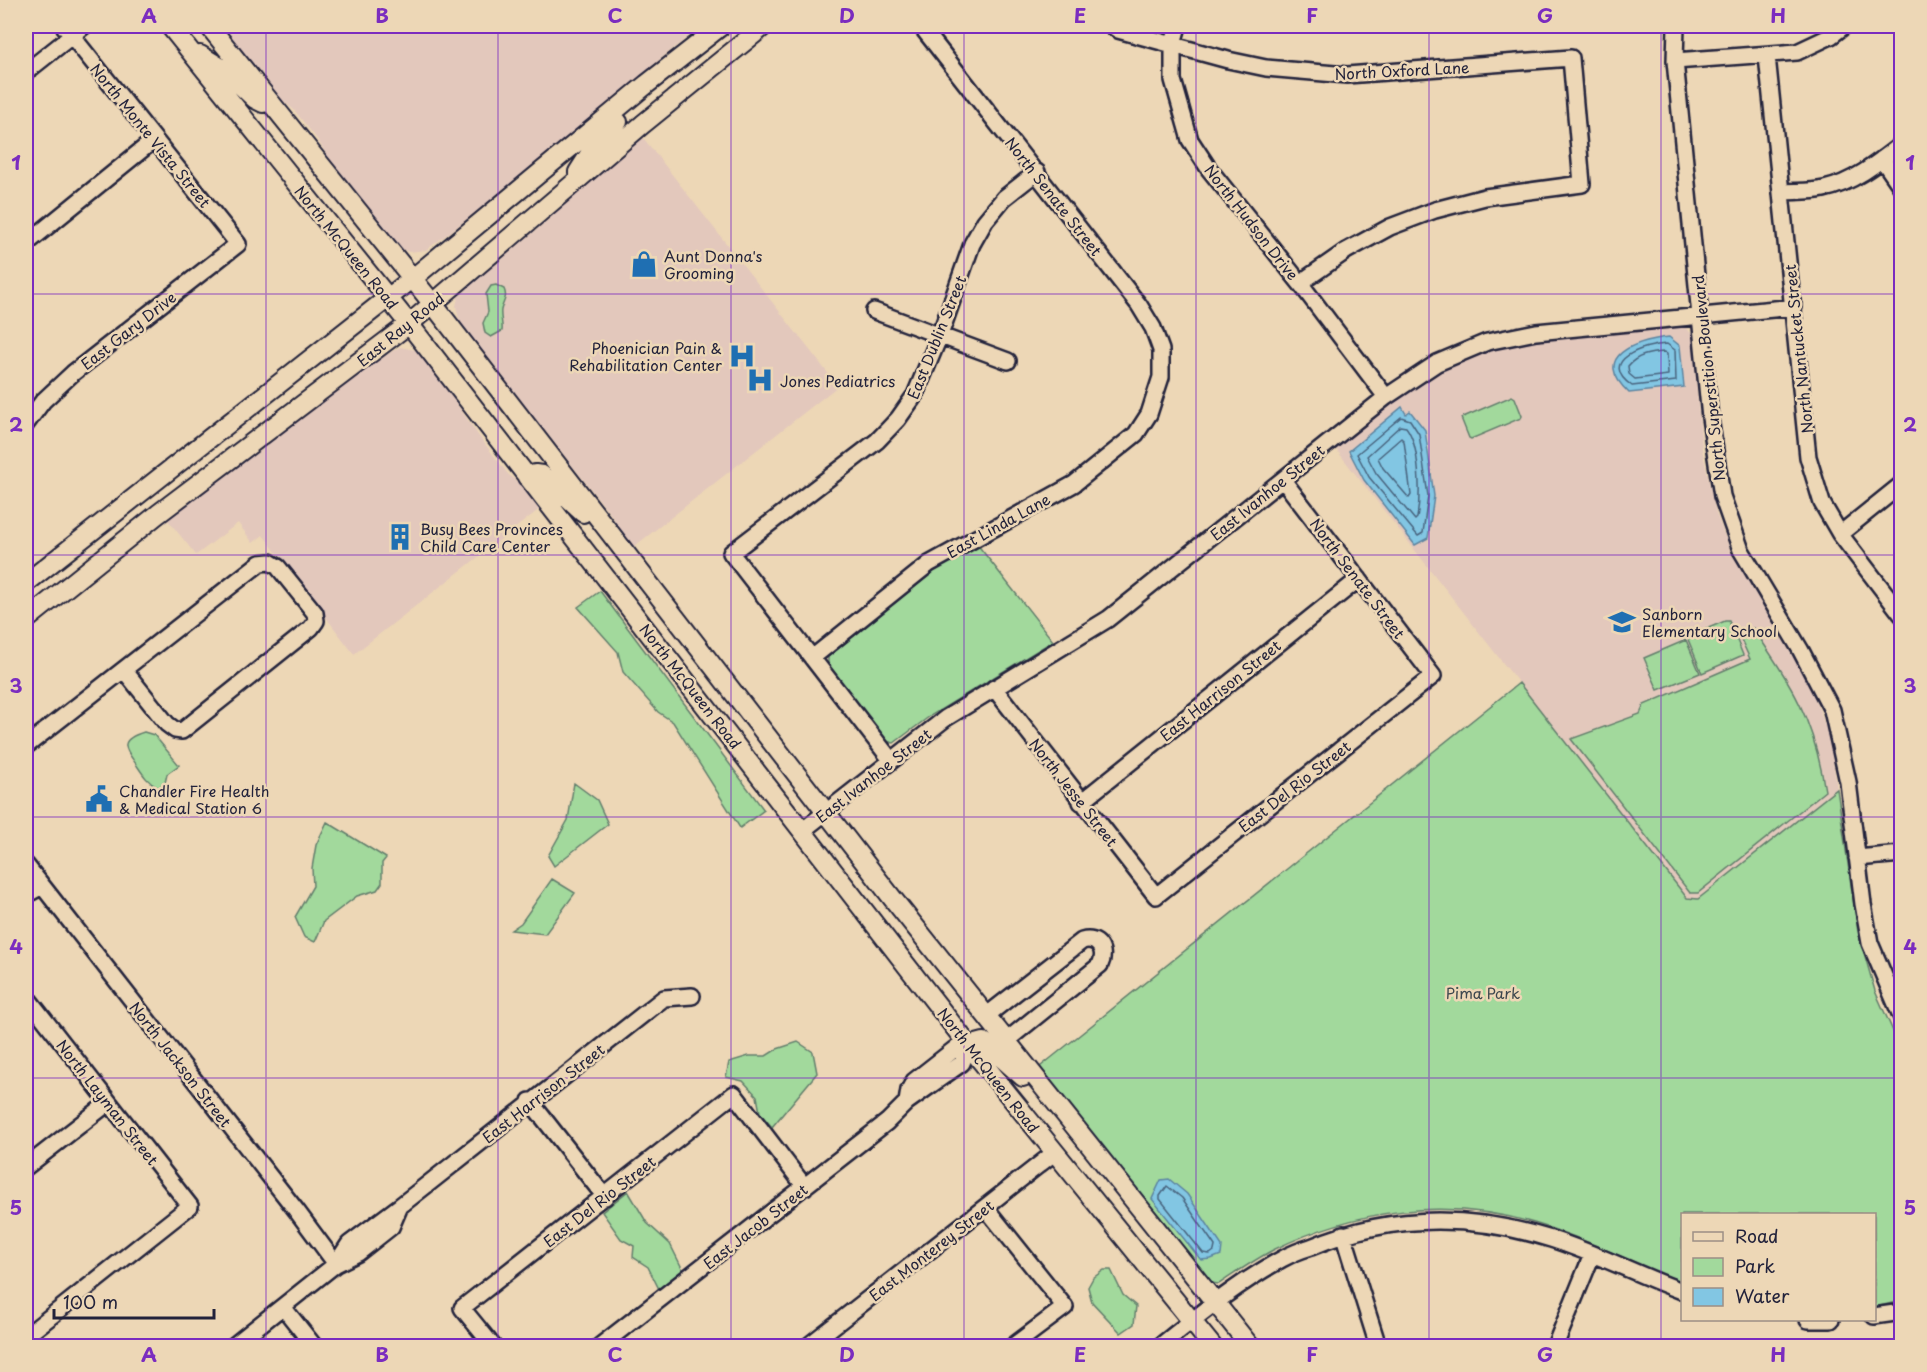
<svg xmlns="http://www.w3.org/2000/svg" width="1927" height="1372" font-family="'Playpen Sans',sans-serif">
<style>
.built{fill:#e3c8bc}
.green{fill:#a2d99c;stroke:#627e6c;stroke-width:1.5}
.water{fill:#82c6e3;stroke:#5c84a0;stroke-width:1.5}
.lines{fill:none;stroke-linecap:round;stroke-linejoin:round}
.shore{stroke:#48647e;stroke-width:1.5}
.minor-casing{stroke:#22223b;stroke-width:20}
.major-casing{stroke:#22223b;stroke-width:22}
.minor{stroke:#edd7b6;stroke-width:15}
.major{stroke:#edd7b6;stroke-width:18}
.grid{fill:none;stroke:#7b2cbf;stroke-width:1.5;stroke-opacity:0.55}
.labels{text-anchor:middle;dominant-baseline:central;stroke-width:5;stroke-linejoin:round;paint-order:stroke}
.street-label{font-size:15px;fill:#22223b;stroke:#edd7b6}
.poi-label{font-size:15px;fill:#22223b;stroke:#edd7b6;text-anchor:start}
.park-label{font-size:15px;fill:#3c474e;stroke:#edd7b6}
.neatline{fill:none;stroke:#7b2cbf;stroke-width:2}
.grid-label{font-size:20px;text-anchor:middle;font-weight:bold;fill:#7b2cbf}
</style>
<rect width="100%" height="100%" fill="#edd7b6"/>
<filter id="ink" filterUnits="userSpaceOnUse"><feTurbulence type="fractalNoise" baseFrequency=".0167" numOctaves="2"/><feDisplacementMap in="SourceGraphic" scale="12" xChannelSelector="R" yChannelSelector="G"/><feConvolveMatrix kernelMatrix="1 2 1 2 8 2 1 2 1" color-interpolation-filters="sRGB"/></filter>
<g filter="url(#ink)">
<path class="built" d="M224 26H701L658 61 632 87 567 141 445 236 426 250 409 252 394 246 343 182 317 139 294 110 268 88 242 56Z
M641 135 838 386 631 549 612 516 460 323 456 306 459 293 466 283 497 263 549 219 570 195Z
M1676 327H1685L1692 334 1702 449 1716 513 1731 552 1800 669 1813 694 1825 725 1832 753 1837 789 1698 899 1687 898 1335 448 1411 389 1458 362 1496 349 1528 342Z
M400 347 415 350 424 356 478 435 508 474 529 492 541 508 354 654 263 535 253 543 238 523 196 555 167 519 247 456 304 417 375 361Z"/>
<path class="green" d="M496 285 504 289C508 298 503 301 501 310 500 317 503 324 502 331L491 337 485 333 483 323 488 312 486 294 491 286Z
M1512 396 1515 398 1522 416 1521 418 1471 439 1469 438 1461 418Z
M977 544 1053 641 930 716 894 743 886 741 828 667V657L947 561Z
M600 591 764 810 740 828 673 722 658 712 623 672 618 652 578 607Z
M1725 621H1729L1743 655 1702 673 1687 637Z
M1753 628C1793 687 1814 719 1825 791L1698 893H1690L1571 739 1640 714 1644 705 1750 659 1739 635Z
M1686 640 1700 673 1658 690 1644 658Z
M1519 683 1687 898 1698 899 1837 789 1858 932 1875 991 1901 1049V1301L1875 1307 1874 1214H1682V1283C1634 1263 1585 1238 1534 1223 1445 1197 1356 1209 1273 1250 1254 1260 1237 1272 1219 1284L1210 1283 1036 1070Z
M144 732 154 735 179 765 167 774 165 783 158 788C148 782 144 776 138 767 127 750 115 741 144 732Z
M574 783 597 800 608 824 554 866 548 856 568 820Z
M327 822 386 858 382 863V883L377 890 357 896 324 921 315 942 304 937 295 917 313 886 312 868 316 845Z
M552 879 575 893 545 934 511 930 521 923Z
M798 1042 813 1052 817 1073 772 1127 760 1113 757 1096 743 1081 726 1077 729 1062 749 1056H766L777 1049Z
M628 1191 647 1223 670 1244 683 1270 659 1289 648 1267 633 1257 634 1246 621 1239 602 1212Z
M1104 1270H1111L1123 1295 1136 1306 1134 1324 1121 1333 1092 1302 1088 1287 1093 1278Z"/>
<path class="water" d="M1669 337 1680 346 1684 387 1629 393C1590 356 1635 341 1669 337Z
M1402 407 1406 414 1410 411 1425 430 1434 496 1428 538 1415 545 1364 480 1349 451Z
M1169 1179 1187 1194 1222 1246 1221 1255 1211 1259 1201 1260 1152 1199 1161 1180Z"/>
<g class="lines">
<path class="shore" d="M1667 344 1675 350 1676 381 1632 386C1596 360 1645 345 1667 344Z
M1664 352 1667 354 1668 375 1635 379 1629 374 1628 366C1637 355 1650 353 1664 352Z
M1401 417 1410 420 1419 434 1428 496 1423 533 1418 536 1369 477 1357 454Z
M1400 426 1406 427C1420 445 1421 495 1417 518L1415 520 1376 473 1367 456Z
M1401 438 1404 441 1411 495 1409 498 1383 468 1378 458Z
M1167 1186 1182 1198 1215 1246 1214 1251 1210 1254 1203 1253 1160 1199V1196Z"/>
<defs>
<path id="minor" d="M1112 26 1118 30 1228 60 1266 68 1347 75 1571 58 1582 184 1485 197 1435 210 1390 227 1346 251 1300 283
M1178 26 1173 44V80L1190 140 1209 169 1300 283 1386 397
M1676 26 1675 61 1710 418 1722 496 1741 550 1800 649 1832 710 1848 782 1863 904 1870 943 1902 1018
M1767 56 1808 457 1822 503 1840 534 1902 615
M1675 61 1797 52 1831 36 1844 26
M26 72 84 26
M1882 159 1902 188
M1782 192C1795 191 1811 192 1824 189 1853 183 1879 162 1902 144
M26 244 154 140
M874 311 1008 361
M26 424 43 401 73 373 238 244 64 26
M1840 534 1902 484
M812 658 929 564 1074 484 1136 434 1149 414 1161 377V350L1153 328 1139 305 921 26
M994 688 1156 896 1433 676 1283 480
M26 746 260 563 270 562 278 567 315 613 316 621 311 628 182 731 175 730 167 724 124 670
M891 760 731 553 877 441 898 419 915 395 940 335 972 244 985 221 1004 198 1037 172
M1081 802 1359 579
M802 831 946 718 1108 619 1386 397 1437 363 1487 342 1536 332 1794 307
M1857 858 1902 854
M26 865 296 1210 336 1264
M26 895 42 886
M26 996 190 1206 26 1336
M986 1016 1082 941C1098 936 1107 951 1100 965L1006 1041
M530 1101 605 1197
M26 1167 108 1103
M985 1207 1065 1307 1013 1346
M1343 1234 1378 1346
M336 1264 349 1244 400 1206 664 998 692 996
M283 1307 314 1346
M1874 1316 1902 1312
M1808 1320H1831
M233 1346 336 1264 358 1253 391 1227 400 1206
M493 1346 462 1308 734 1094 805 1187
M600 1346 887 1122 907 1102 962 1063 969 1046 956 1048 914 1081 909 1090 907 1102
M808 1346 1054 1153
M1160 1346C1199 1315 1238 1283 1282 1259 1291 1254 1301 1250 1311 1247 1389 1214 1471 1214 1551 1239 1596 1253 1638 1275 1682 1291
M1555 1346 1592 1255"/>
<path id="major" d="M170 26 409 324 969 1046 1212 1346
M209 26 433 304 893 899 1250 1346
M200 55 223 69 255 99 263 103
M578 172 596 144 618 122
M527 477 535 474 542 475 583 513
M26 583 412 279 647 84 721 26
M26 620 158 514 409 324 643 124 764 26
M969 1046 984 1042 1023 1077"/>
</defs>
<use href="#minor" class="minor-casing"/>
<use href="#major" class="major-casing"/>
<use href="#minor" class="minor"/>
<use href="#major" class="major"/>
</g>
</g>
<path class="grid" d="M266 26V1346M498 26V1346M731 26V1346M964 26V1346M1196 26V1346M1429 26V1346M1661 26V1346M26 294H1902M26 555H1902M26 817H1902M26 1078H1902"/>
<defs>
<symbol id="shop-bare" viewBox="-9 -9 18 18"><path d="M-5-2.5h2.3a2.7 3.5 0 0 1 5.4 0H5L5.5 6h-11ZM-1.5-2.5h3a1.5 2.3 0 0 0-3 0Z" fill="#1f6fb2" stroke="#edd7b6" stroke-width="2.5" paint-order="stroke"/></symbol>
<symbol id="hospital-bare" viewBox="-9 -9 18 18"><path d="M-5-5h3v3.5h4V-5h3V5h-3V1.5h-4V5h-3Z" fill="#1f6fb2" stroke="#edd7b6" stroke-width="2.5" paint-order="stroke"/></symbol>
<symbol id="building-bare" viewBox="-9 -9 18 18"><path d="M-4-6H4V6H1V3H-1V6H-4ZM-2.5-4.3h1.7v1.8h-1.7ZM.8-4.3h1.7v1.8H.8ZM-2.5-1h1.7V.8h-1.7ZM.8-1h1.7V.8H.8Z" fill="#1f6fb2" stroke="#edd7b6" stroke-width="2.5" paint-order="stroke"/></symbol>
<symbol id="school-bare" viewBox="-9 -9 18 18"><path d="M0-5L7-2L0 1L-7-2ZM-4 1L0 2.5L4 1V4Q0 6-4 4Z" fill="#1f6fb2" stroke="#edd7b6" stroke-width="2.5" paint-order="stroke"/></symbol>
<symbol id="civic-bare" viewBox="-9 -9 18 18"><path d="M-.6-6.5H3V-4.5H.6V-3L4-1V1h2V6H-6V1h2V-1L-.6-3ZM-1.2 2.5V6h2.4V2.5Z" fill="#1f6fb2" stroke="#edd7b6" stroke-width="2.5" paint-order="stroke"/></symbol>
</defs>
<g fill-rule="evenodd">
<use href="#shop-bare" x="625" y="245" width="38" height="38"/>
<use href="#hospital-bare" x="723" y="337" width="38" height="38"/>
<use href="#hospital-bare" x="741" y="361" width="38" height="38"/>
<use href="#building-bare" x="381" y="518" width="38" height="38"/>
<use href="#school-bare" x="1603" y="603" width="38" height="38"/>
<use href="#civic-bare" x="80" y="780" width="38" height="38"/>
</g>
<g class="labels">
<g class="street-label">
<text transform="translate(1402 70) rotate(-3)">North Oxford Lane</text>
<text transform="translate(151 135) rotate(51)">North Monte Vista Street</text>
<text transform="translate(1054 196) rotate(52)">North Senate Street</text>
<text transform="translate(1252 222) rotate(52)">North Hudson Drive</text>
<text transform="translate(347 247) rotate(51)">North McQueen Road</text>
<text transform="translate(400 329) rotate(-39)">East Ray Road</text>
<text transform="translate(128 330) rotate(-38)">East Gary Drive</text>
<text transform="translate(936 337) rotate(-68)">East Dublin Street</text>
<text transform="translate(1798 349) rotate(-96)">North Nantucket Street</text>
<text transform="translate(1708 378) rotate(-96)">North Superstition Boulevard</text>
<text transform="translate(1267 492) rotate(-39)">East Ivanhoe Street</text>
<text transform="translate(998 525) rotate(-29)">East Linda Lane</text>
<text transform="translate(1358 578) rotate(53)">North Senate Street</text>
<text transform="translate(691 686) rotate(52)">North McQueen Road</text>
<text transform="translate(1220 690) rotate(-39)">East Harrison Street</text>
<text transform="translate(873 775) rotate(-38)">East Ivanhoe Street</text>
<text transform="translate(1294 786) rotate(-38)">East Del Rio Street</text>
<text transform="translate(1074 792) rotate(52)">North Jesse Street</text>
<text transform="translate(181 1064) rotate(52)">North Jackson Street</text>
<text transform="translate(989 1070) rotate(52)">North McQueen Road</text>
<text transform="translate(543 1093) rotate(-38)">East Harrison Street</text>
<text transform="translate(108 1102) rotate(52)">North Layman Street</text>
<text transform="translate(599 1201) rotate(-38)">East Del Rio Street</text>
<text transform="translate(755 1226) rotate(-38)">East Jacob Street</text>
<text transform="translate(931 1250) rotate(-38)">East Monterey Street</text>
</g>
<g class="poi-label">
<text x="664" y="255">Aunt Donna's<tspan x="664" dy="17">Grooming</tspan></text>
<text x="722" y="347" text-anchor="end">Phoenician Pain &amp;<tspan x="722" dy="17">Rehabilitation Center</tspan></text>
<text x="780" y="380">Jones Pediatrics</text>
<text x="420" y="528">Busy Bees Provinces<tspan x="420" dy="17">Child Care Center</tspan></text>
<text x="1642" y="613">Sanborn<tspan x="1642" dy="17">Elementary School</tspan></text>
<text x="119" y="790">Chandler Fire Health<tspan x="119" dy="17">&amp; Medical Station 6</tspan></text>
</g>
<g class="park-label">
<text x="1483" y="992">Pima Park</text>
</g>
</g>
<rect width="1927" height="1372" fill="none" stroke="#edd7b6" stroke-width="66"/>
<rect x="1681" y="1213" width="195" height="108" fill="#edd7b6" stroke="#9c8f85" stroke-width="1.5"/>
<rect x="1693" y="1232" width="30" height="9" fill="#edd7b6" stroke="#9c8f85" stroke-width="1.5"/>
<text x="1735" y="1243" font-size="18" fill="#22223b">Road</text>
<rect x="1693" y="1258" width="30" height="18" fill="#a2d99c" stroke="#9c8f85" stroke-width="1.5"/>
<text x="1735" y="1273" font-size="18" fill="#22223b">Park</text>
<rect x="1693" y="1288" width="30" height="18" fill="#82c6e3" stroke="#9c8f85" stroke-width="1.5"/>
<text x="1735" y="1303" font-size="18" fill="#22223b">Water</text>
<path d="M54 1309v9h160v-9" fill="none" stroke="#22223b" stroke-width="3"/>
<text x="63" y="1309" font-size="18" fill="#22223b" stroke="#edd7b6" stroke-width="4.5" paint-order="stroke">100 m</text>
<rect x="33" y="33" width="1861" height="1306" class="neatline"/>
<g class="grid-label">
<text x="149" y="23">A</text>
<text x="382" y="23">B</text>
<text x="615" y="23">C</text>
<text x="847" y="23">D</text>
<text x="1080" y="23">E</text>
<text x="1312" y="23">F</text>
<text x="1545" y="23">G</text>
<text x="1778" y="23">H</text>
<text x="16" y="170">1</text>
<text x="1910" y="170">1</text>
<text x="16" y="432">2</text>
<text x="1910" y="432">2</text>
<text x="16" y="693">3</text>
<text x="1910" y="693">3</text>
<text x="16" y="954">4</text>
<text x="1910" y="954">4</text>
<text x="16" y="1215">5</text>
<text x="1910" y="1215">5</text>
<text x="149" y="1362">A</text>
<text x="382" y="1362">B</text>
<text x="615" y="1362">C</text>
<text x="847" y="1362">D</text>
<text x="1080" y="1362">E</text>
<text x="1312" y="1362">F</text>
<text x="1545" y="1362">G</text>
<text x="1778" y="1362">H</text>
</g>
</svg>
